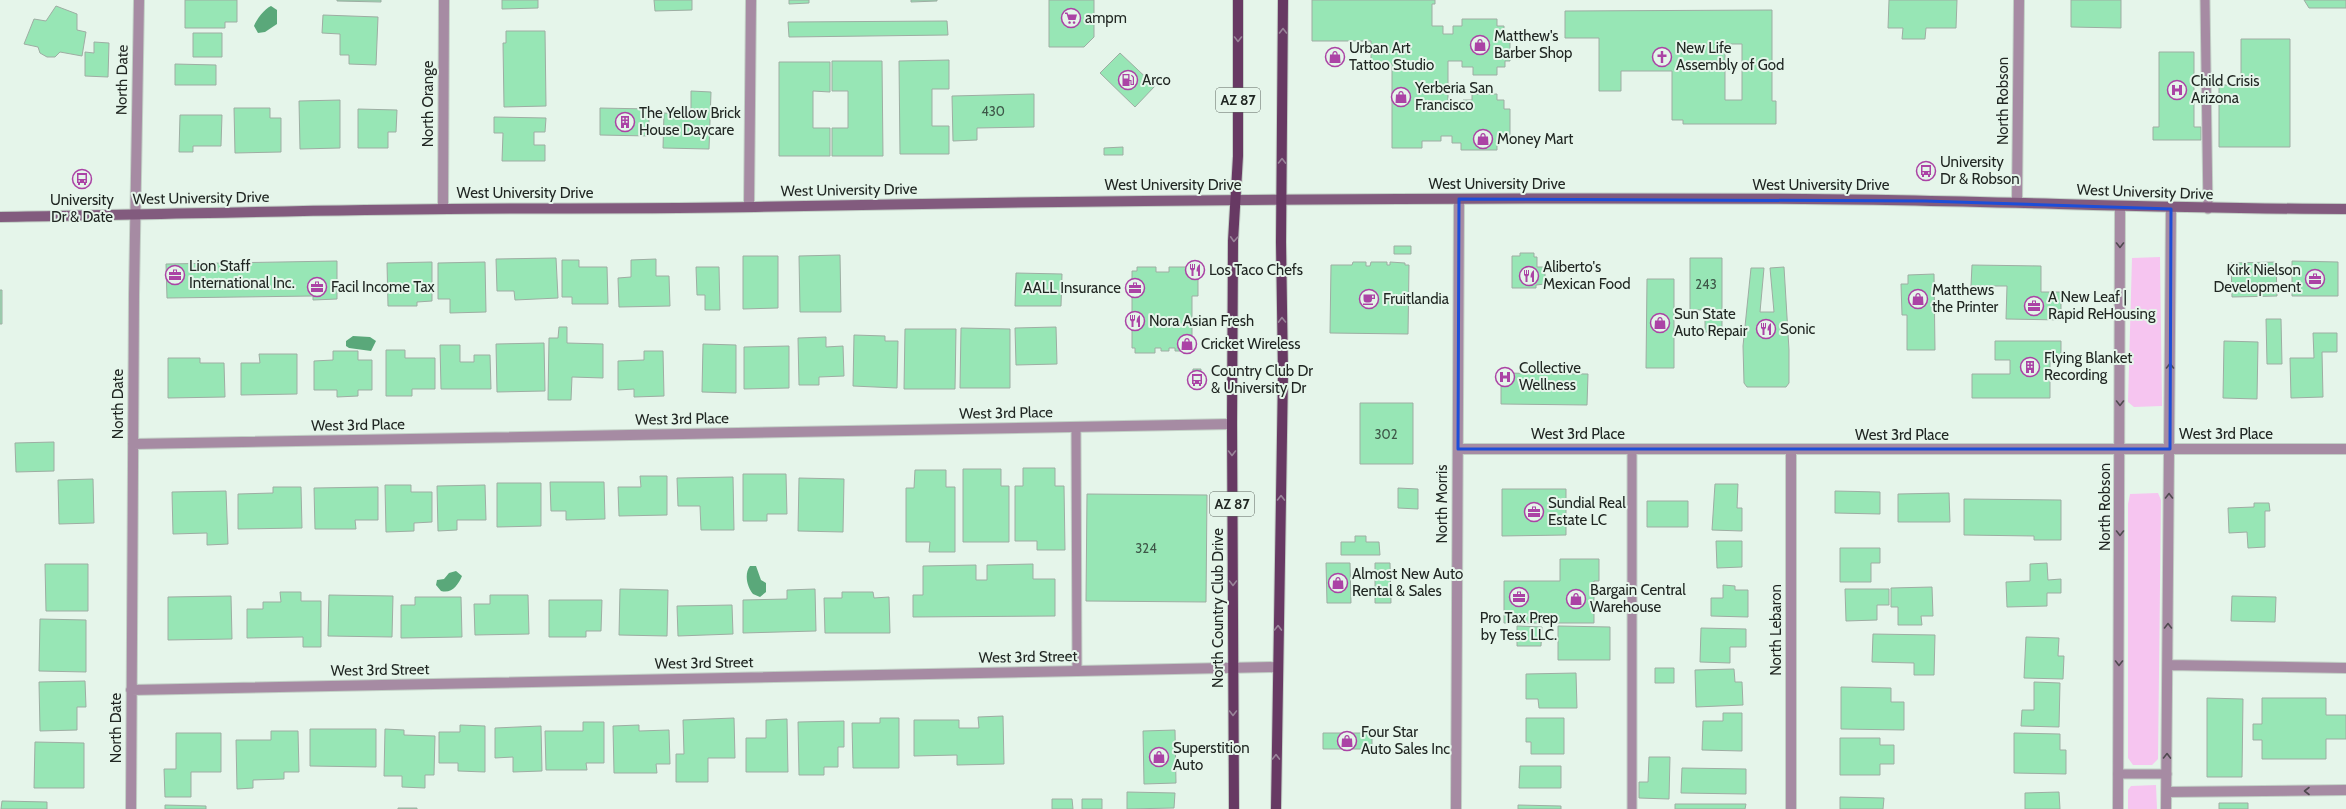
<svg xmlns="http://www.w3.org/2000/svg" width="2346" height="809" font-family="Cabin,sans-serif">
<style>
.green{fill:#f6c5f0}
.water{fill:#5aa87a}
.building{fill:#97e6b5;stroke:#9eada3;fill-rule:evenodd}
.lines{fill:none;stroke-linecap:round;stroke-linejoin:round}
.service-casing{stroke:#c2d0c6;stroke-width:11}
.minor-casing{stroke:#c2d0c6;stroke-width:12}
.secondary-casing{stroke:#c2d0c6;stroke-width:12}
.primary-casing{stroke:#c2d0c6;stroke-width:12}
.service{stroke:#a68ba3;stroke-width:9}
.minor{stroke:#a68ba3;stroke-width:10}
.secondary{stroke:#825b7e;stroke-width:10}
.primary{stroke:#673963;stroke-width:10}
.oneway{stroke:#998499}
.oneway2{stroke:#504a50}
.marked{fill:none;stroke:#1d4ed8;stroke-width:3;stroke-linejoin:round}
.labels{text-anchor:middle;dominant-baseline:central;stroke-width:4;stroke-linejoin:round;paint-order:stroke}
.number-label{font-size:13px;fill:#3e5748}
.shield{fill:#e5f5ea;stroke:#5c655f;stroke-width:1}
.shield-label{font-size:14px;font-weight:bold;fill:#212723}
.poi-label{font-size:15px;fill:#212723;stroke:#e5f5ea;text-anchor:start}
.street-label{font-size:15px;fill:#212723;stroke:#e5f5ea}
</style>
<rect width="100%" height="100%" fill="#e5f5ea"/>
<path class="green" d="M2160 257 2162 406 2134 407 2128 402 2132 258Z
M2158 493 2161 500 2158 759 2152 765H2133L2128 758V504L2130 494Z
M2156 785 2157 809H2128V790L2131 786Z"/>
<path class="water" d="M271 6 277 10V24L265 32 258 33 254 26C256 20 265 8 271 6Z
M353 336 370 337 376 341 371 351 349 348 346 346V341Z
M750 566H756L761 580 766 583V592L760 597 753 594C747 587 744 574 750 566Z
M456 571 462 576C458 585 452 594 441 591L436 585 437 580 444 579 449 573Z"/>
<path class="building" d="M185 0H237V22H225V28H185Z
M337 0H381V2L337 1Z
M502 0H538V8L502 9Z
M654 0H692V10L655 11Z
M789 0H809V3L789 4Z
M911 0H937V1L911 2Z
M1049 0H1094V37L1084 47H1049Z
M1312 0H1435V4H1432V26H1443V34H1453V26H1462V19H1497V26H1504V34H1510V61H1505V67H1497V75H1473V67H1462V61H1448V109H1463V100H1472V94H1497V100H1504V109H1510V135H1504V142H1497V150H1461V143H1452V136H1441V141H1422V148H1392V64H1371V41H1312Z
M1889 0H1957L1956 28H1926L1925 39H1902L1903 28H1888Z
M2071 0H2121V28L2071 27Z
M2304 0H2346V8H2309Z
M56 6 77 14V30L86 32 82 56 60 52 55 57H47L40 53 38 47 24 44 34 19 46 21Z
M1772 10V101H1776V124H1683V120H1672V71H1621V91H1599V38H1565V11ZM1725 44H1742V100H1725Z
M323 15 378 17 376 65 349 64V55H340V34L322 33Z
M947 21 948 35 789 37 788 22Z
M506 31H545L546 106 504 107 503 43H506Z
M193 33H222V57H193Z
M2241 39H2290V147H2219V85H2241Z
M94 42 109 43 108 77 85 76V52L94 53Z
M2159 52H2194V127H2201V140H2153V127H2159Z
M1120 53 1155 86 1135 107 1100 73Z
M949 60V89H932V126H949V154H900L899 61Z
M832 61H882L883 156H832V128H848V91H832Z
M779 62H830V92L813 91V128H830V156H779Z
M175 64 216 65V85H175Z
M691 91 711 92 709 149 663 148 664 113 691 114Z
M1034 94V127L977 128V140L953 141 952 96Z
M340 100V148L300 149 299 101Z
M234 108H270V118H281V152L235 153Z
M600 108 649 109V136L600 135Z
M358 109 397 110 396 132H388V148H358Z
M180 115H222L221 146H193V152H179Z
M494 117 546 118 545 132H534V145H545V161H502L503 133H494Z
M1123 147V155H1104V148Z
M1394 246H1411V254H1394Z
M1520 253H1534V257H1537V267H1545V284L1536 285V288H1512V256H1520Z
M840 255 841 312H800L799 256Z
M743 256H778V308L743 309Z
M556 258 558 298 515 300 514 291H497L496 259Z
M1690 258H1722V332H1705V310H1690Z
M656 259V276H669L670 306 619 307 618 278 631 277V260Z
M562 260H579V267H607L608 304H572V297H562Z
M337 261V299L313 300V296L167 298 166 264Z
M2292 261 2338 262V296H2292Z
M432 262V301L417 302V306H388L387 263Z
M485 262 486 312 450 313V299H438V263Z
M1353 262H1366V266H1370L1371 262H1387V265H1390V262L1405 263V265H1409L1408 334 1330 333 1331 265H1352Z
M2276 262 2277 296 2232 297 2231 263Z
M1972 265 2041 266V292H2061V320L2006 319 2007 286H1971Z
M696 267H719L720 310H705V295H697Z
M1137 267H1156V272H1169V267H1198V296H1192V346H1189V351H1175V348H1169V351H1161V348H1155V353H1135V348H1132V271H1137Z
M1784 267 1789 350V383L1786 387H1747L1744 383 1743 346 1751 268H1764L1760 312H1774L1770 268Z
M1016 273 1062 274 1061 306H1015Z
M1934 274 1935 350H1907V315H1902L1901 284H1908V275Z
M1647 279H1674V368H1646Z
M0 290H2V324H0Z
M2266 319H2281L2282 364H2267Z
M559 327H567V343L603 344V378L572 377 571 400H548L549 338H558Z
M1056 327 1057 364 1016 365 1015 328Z
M961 328 1010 329V388H960Z
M905 329H956L955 389H904Z
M2313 333H2337V352H2322L2323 397 2291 398 2290 358H2314Z
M854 335 885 336V341H898L897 388 853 386Z
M826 337V347L843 346 844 376 819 377V385H799L798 338Z
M1995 341H2061V359H2050V398H1972V374H2010V360H1995Z
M2224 341 2258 342 2257 399 2223 398Z
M544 343 545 391 497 392 496 344Z
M703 344 736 345V393L702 392Z
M440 345H460V362H474V355H490L491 389H441Z
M789 346V388L744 389V347Z
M386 350H405V358H435V389H412V396H386Z
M333 351H358V360H372V390H358V396L337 397V390H314V361L333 360Z
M644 351H663L664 396 634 397V389L618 390V361L644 360Z
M259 354H297V394L241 395V363H260Z
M168 358H200V363H224L225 397 168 398Z
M1193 369H1201L1200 384 1192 383Z
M1501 373 1588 374 1587 405 1501 404Z
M1360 403H1413V464H1360Z
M54 442V471L16 472 15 443Z
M1023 468H1055V486H1064L1065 550H1037V541H1015V486H1023Z
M963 469H1001V486H1009V542H963Z
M915 470H946V487H955V552H929L930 542H906V488H914Z
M743 474H786L787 514H767V521H743Z
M640 476H667V515L619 516 618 487H641Z
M733 477 734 530H701L700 506H678L677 478Z
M799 478 844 479 843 532 798 531Z
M93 479 94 523 59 524 58 480Z
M550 482H604L605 519 566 520V511H551Z
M497 483H541V526L497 527Z
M1715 484H1738L1737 508H1742V531L1712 530Z
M385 485H411V492H432V522L414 523V531L386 532Z
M485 485 486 520H457V530L438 531 437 486Z
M273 487H301L302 528 238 529V494L273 493Z
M378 487V520H355L356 529H315L314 488Z
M1398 488 1418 489V509L1398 508Z
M1502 489H1566V535L1502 536Z
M226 491 228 544 207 545V533L173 534 172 492Z
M1835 491 1880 492V514L1835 513Z
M1949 493 1950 522H1898V494Z
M1087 494 1207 495 1206 602 1086 601Z
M1964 499 2061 500V540H2034V536L1964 535Z
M1647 501H1688V527H1647Z
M2254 503H2269L2270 511H2265V547L2248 548 2247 532 2229 533 2228 508 2254 507Z
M1355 536H1366V542H1379L1380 555H1341V542H1355Z
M1716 541H1742V567L1717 568Z
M1840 548H1880V563H1871V582H1840Z
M1560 559H1599V581H1594V623H1504V581H1560Z
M1326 563H1350L1351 603H1327Z
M1375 563H1390L1391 603H1375Z
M2047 563 2048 580 2061 579V593H2047V606L2007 607 2006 582 2030 581V564Z
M45 564H88V611H46Z
M1033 564V579H1055V616L913 617V595H923V566L976 565V580H987V565Z
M1723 585 1735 586V590H1748V617L1711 616V598H1723Z
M1932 587 1933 616H1921L1922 625H1898V607H1891V588Z
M620 589 668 590 667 636 619 635Z
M815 589 816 631 743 633V600L787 599V590Z
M1845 589H1889V605H1877V620L1846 621Z
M280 592H301V601H321V647H303V637L247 638V609H263V602H281Z
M842 592H873L874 598 889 597 890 633H825L824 598H842Z
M329 595 393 596 392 637 328 636Z
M490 595H528L529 634 475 635 474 604H490Z
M231 596 232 639 168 640V597Z
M2232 596 2276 597 2275 622 2231 621Z
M415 597H461L462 637 401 638V605H415Z
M549 600H602L601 631H586V637H549Z
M732 605 733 634 678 636 677 606Z
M40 619 86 620V672L39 671Z
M1517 626 1542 627 1541 646H1517Z
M1558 626 1610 627V660H1558Z
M1701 628 1746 629V647H1730V663L1700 662Z
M1873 634 1935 635 1934 675H1914V663L1872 662Z
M2026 637 2059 638 2058 656H2064L2063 679 2024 678Z
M1655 668H1674V683H1655Z
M1734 669 1735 682H1742L1743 705 1696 707 1695 670Z
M1576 673 1577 708H1539L1538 699H1526V674Z
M85 681 86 707H77V730L40 731 39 682Z
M2034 682 2060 683 2059 727 2021 726 2022 710H2034Z
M1841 687 1891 688V702H1904V730L1841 729Z
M2207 698 2243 699 2242 777H2207Z
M2262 698H2326V715H2346V739H2326V759H2262V740H2253V724H2262Z
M1723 713H1742V751L1702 750 1703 721H1723Z
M1003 716 1004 764 957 765V755L914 756V720H959V728H979L978 717Z
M734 718 735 758H708V782H676V754H684L683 720Z
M880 718H899V768H853L852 723H880Z
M1526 718H1564V754H1531V742H1526Z
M787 719 788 772H746V738H766V720Z
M844 721V747H838V767H824V775H799L798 722Z
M583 722H604V763H586L587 770H546L545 731H583Z
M460 725 485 726V772L458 771V763H439V732H460Z
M639 725V731L669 730 670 764H656L657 773H614L613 726Z
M541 726 542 771 513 772V757L495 758V728Z
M310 729H376V767L310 766Z
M385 729 404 730V735L435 736 434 775H425V788L402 787V776H384Z
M1175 730 1176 783 1144 784 1143 731Z
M271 731H298L299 772H284V779L253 780V788L237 789 236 740H271Z
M176 733H221V772H191V797H165L164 769H176Z
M1323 733H1372V749H1323Z
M2014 733 2060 734V750H2066V774L2014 773Z
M1840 738H1880V745H1894V764H1880V775H1840Z
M35 742 84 743V788H34Z
M1649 757H1670L1669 799 1639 798V782H1648Z
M1520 766H1561V788H1519Z
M1682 768 1746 769V794L1681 793Z
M1127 792 1175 793 1174 808 1127 809Z
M2059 792 2060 809H2025V793Z
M1840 797 1884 798 1883 809H1840Z
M1052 799H1072L1073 809H1052Z
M1082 799H1102V809H1082Z
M2 801 47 802V809H1Z
M2219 803H2248V809H2219Z
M1675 804H1746L1745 809H1675Z
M165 805 206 806V809H165Z
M1518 805 1561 806V809H1518Z
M398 808H417V809H398Z"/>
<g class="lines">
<defs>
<path id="service" d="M2205 0 2208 209
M1076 427 1077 671
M2118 774H2167
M1632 809V450"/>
<path id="minor" d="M2017 202 2019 0
M749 207 751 0
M443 209 444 0
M133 444 1232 424
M1458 449H2346
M2168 665 2346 668
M131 690 1278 667
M2167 792 2346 790
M131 809 134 295 139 0
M1456 809 1459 199
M1791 809V450
M2118 809 2120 206
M2166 809 2171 209"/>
<path id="secondary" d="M0 217C149 215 299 210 448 209 550 208 652 209 755 207 1104 200 1454 197 1804 199 1985 200 2165 209 2346 209"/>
<path id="primary" d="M1234 809 1232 424 1233 241 1238 156V0
M1276 809 1283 373 1281 242 1283 0"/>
</defs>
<use href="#service" class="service-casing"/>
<use href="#minor" class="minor-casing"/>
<use href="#secondary" class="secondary-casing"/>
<use href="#primary" class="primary-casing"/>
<use href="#service" class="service"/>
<use href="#minor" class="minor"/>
<use href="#secondary" class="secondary"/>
<use href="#primary" class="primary"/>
</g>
<defs><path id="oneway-chevron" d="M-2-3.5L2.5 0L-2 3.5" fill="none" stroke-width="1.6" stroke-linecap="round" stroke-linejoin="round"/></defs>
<g class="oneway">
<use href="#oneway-chevron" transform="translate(1283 31) rotate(-90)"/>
<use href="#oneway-chevron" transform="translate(1238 39) rotate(90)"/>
<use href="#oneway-chevron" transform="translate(1282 161) rotate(-89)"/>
<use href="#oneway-chevron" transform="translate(1234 239) rotate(93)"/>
<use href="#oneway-chevron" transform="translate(1282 320) rotate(-91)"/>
<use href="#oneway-chevron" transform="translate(1232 453) rotate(90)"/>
<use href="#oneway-chevron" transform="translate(1281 498) rotate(-89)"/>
<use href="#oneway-chevron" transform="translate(1233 583) rotate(90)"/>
<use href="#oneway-chevron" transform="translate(1278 628) rotate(-89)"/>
<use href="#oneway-chevron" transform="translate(1233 713) rotate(90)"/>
<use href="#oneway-chevron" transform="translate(1276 757) rotate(-89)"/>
</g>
<g class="oneway2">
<use href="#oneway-chevron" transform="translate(2120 245) rotate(90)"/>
<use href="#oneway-chevron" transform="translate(2170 366) rotate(-90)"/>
<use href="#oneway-chevron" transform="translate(2120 403) rotate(90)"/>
<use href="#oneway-chevron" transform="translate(2169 496) rotate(-90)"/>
<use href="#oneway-chevron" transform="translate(2120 533) rotate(90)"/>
<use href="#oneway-chevron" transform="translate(2168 626) rotate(-90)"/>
<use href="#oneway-chevron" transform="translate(2119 663) rotate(90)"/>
<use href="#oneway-chevron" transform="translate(2167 756) rotate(-89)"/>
<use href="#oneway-chevron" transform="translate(2307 791) rotate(180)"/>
</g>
<path class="marked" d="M1459 199 1925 201 2171 209 2170 449H1458Z"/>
<defs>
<symbol id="supermarket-ring" viewBox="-11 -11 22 22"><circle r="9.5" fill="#e5f5ea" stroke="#ab43a5" stroke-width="1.5"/><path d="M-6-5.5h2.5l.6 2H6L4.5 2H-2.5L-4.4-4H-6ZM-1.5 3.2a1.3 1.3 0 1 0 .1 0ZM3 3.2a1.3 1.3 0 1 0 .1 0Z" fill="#ab43a5"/></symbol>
<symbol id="shop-ring" viewBox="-11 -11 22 22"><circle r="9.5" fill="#e5f5ea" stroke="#ab43a5" stroke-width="1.5"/><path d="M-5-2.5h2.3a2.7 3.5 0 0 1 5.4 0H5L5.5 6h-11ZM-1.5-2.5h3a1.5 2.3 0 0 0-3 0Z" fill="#ab43a5"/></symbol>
<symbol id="church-ring" viewBox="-11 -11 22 22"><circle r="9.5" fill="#e5f5ea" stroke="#ab43a5" stroke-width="1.5"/><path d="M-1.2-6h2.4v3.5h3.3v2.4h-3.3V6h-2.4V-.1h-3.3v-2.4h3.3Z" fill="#ab43a5"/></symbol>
<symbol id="fuel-ring" viewBox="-11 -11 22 22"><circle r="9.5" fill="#e5f5ea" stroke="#ab43a5" stroke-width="1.5"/><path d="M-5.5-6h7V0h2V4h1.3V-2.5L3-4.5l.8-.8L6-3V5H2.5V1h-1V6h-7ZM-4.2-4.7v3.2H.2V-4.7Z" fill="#ab43a5"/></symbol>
<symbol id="hospital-ring" viewBox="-11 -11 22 22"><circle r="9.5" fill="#e5f5ea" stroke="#ab43a5" stroke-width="1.5"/><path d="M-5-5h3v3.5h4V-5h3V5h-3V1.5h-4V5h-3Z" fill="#ab43a5"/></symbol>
<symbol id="building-ring" viewBox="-11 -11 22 22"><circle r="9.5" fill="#e5f5ea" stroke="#ab43a5" stroke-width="1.5"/><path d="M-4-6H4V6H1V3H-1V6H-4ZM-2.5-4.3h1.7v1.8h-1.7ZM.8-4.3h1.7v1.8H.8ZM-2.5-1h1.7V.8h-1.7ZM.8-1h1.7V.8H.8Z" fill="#ab43a5"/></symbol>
<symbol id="bus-ring" viewBox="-11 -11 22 22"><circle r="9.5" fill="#e5f5ea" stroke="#ab43a5" stroke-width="1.5"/><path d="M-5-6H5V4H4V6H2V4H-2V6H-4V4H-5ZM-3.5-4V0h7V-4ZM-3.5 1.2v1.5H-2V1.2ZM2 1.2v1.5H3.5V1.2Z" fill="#ab43a5"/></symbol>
<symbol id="restaurant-ring" viewBox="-11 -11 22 22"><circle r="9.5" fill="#e5f5ea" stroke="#ab43a5" stroke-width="1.5"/><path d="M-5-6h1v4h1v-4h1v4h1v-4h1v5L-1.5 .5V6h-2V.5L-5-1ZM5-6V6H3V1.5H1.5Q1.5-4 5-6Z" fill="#ab43a5"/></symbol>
<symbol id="office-ring" viewBox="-11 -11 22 22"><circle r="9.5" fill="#e5f5ea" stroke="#ab43a5" stroke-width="1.5"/><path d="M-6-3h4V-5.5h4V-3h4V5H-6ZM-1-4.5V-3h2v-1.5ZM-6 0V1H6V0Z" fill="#ab43a5"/></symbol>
<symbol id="cafe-ring" viewBox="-11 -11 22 22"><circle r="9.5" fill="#e5f5ea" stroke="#ab43a5" stroke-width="1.5"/><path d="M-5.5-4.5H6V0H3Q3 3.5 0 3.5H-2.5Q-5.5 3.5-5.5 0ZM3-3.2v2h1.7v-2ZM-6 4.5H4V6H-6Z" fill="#ab43a5"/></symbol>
</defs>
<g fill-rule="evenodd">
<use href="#supermarket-ring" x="1060" y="7" width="22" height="22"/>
<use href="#shop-ring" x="1469" y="34" width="22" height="22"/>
<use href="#shop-ring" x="1324" y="46" width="22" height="22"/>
<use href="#church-ring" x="1651" y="46" width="22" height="22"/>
<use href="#fuel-ring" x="1117" y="69" width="22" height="22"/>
<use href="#hospital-ring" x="2166" y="79" width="22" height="22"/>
<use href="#shop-ring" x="1390" y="86" width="22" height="22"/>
<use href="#building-ring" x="614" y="111" width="22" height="22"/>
<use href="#shop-ring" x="1472" y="128" width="22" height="22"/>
<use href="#bus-ring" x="1915" y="160" width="22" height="22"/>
<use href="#bus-ring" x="71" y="168" width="22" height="22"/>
<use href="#restaurant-ring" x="1184" y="259" width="22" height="22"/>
<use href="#office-ring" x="164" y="264" width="22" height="22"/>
<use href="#restaurant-ring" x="1518" y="265" width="22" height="22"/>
<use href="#office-ring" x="2304" y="268" width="22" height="22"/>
<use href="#office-ring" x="306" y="276" width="22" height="22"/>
<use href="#office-ring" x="1124" y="277" width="22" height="22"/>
<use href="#cafe-ring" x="1358" y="288" width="22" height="22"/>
<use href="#shop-ring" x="1907" y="288" width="22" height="22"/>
<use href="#office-ring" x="2023" y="295" width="22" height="22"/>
<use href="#restaurant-ring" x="1124" y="310" width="22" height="22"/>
<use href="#shop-ring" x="1649" y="312" width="22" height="22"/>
<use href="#restaurant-ring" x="1755" y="318" width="22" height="22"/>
<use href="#shop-ring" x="1176" y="333" width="22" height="22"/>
<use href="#building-ring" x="2019" y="356" width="22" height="22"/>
<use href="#hospital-ring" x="1494" y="366" width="22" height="22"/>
<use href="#bus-ring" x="1186" y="369" width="22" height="22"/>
<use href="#office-ring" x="1523" y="501" width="22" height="22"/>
<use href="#shop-ring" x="1327" y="572" width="22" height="22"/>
<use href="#office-ring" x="1508" y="586" width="22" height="22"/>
<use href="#shop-ring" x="1565" y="588" width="22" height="22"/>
<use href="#shop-ring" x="1336" y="730" width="22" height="22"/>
<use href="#shop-ring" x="1148" y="746" width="22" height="22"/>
</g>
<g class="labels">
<g class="number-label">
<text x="993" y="111">430</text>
<text x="1706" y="284">243</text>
<text x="1386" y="434">302</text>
<text x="1146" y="548">324</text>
</g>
<g class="shield">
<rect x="1216" y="88" width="44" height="24" rx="3"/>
<rect x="1210" y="492" width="44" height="24" rx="3"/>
</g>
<g class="shield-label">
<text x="1238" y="100">AZ 87</text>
<text x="1232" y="504">AZ 87</text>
</g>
<g class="poi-label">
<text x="1085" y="18">ampm</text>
<text x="1494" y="36">Matthew's<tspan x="1494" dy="17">Barber Shop</tspan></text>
<text x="1349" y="48">Urban Art<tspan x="1349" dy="17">Tattoo Studio</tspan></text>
<text x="1676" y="48">New Life<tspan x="1676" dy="17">Assembly of God</tspan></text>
<text x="1142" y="80">Arco</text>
<text x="2191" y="81">Child Crisis<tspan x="2191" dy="17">Arizona</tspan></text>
<text x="1415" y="88">Yerberia San<tspan x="1415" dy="17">Francisco</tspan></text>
<text x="639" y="113">The Yellow Brick<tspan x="639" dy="17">House Daycare</tspan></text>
<text x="1497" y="139">Money Mart</text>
<text x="1940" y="162">University<tspan x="1940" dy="17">Dr &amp; Robson</tspan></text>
<text x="82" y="200" text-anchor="middle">University<tspan x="82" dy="17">Dr &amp; Date</tspan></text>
<text x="189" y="266">Lion Staff<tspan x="189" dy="17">International Inc.</tspan></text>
<text x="1543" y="267">Aliberto's<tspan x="1543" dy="17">Mexican Food</tspan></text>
<text x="1209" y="270">Los Taco Chefs</text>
<text x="2301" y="270" text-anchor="end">Kirk Nielson<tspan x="2301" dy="17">Development</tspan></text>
<text x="331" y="287">Facil Income Tax</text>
<text x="1121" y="288" text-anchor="end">AALL Insurance</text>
<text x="1932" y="290">Matthews<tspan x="1932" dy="17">the Printer</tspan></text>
<text x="2048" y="297">A New Leaf |<tspan x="2048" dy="17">Rapid ReHousing</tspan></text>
<text x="1383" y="299">Fruitlandia</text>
<text x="1674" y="314">Sun State<tspan x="1674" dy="17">Auto Repair</tspan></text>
<text x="1149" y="321">Nora Asian Fresh</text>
<text x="1780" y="329">Sonic</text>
<text x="1201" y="344">Cricket Wireless</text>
<text x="2044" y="358">Flying Blanket<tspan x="2044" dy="17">Recording</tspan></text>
<text x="1519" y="368">Collective<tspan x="1519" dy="17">Wellness</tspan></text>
<text x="1211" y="371">Country Club Dr<tspan x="1211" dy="17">&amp; University Dr</tspan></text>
<text x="1548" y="503">Sundial Real<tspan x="1548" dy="17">Estate LC</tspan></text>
<text x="1352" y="574">Almost New Auto<tspan x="1352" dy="17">Rental &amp; Sales</tspan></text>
<text x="1590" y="590">Bargain Central<tspan x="1590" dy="17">Warehouse</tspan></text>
<text x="1519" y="618" text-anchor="middle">Pro Tax Prep<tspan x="1519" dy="17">by Tess LLC.</tspan></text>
<text x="1361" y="732">Four Star<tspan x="1361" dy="17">Auto Sales Inc</tspan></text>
<text x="1173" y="748">Superstition<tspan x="1173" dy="17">Auto</tspan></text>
</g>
<g class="street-label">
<text transform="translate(122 80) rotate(-89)">North Date</text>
<text transform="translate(2003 101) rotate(-90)">North Robson</text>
<text transform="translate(428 104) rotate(-90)">North Orange</text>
<text x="1497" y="184">West University Drive</text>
<text x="1173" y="185">West University Drive</text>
<text x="1821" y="185">West University Drive</text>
<text transform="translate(849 190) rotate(-1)">West University Drive</text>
<text transform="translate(2145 192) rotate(2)">West University Drive</text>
<text x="525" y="193">West University Drive</text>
<text transform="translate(201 198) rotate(-1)">West University Drive</text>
<text transform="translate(118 404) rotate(-90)">North Date</text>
<text transform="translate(1006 413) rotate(-1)">West 3rd Place</text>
<text transform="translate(682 419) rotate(-1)">West 3rd Place</text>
<text transform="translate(358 425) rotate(-1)">West 3rd Place</text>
<text x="1578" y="434">West 3rd Place</text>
<text x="2226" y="434">West 3rd Place</text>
<text x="1902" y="435">West 3rd Place</text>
<text transform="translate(1442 504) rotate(-90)">North Morris</text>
<text transform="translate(2105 507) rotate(-90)">North Robson</text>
<text transform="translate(1218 608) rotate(-90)">North Country Club Drive</text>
<text transform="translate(1776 630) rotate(-90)">North Lebaron</text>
<text transform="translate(1028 657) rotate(-1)">West 3rd Street</text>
<text transform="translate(704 663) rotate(-1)">West 3rd Street</text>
<text transform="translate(380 670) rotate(-1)">West 3rd Street</text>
<text transform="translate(116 728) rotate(-90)">North Date</text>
</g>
</g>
</svg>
